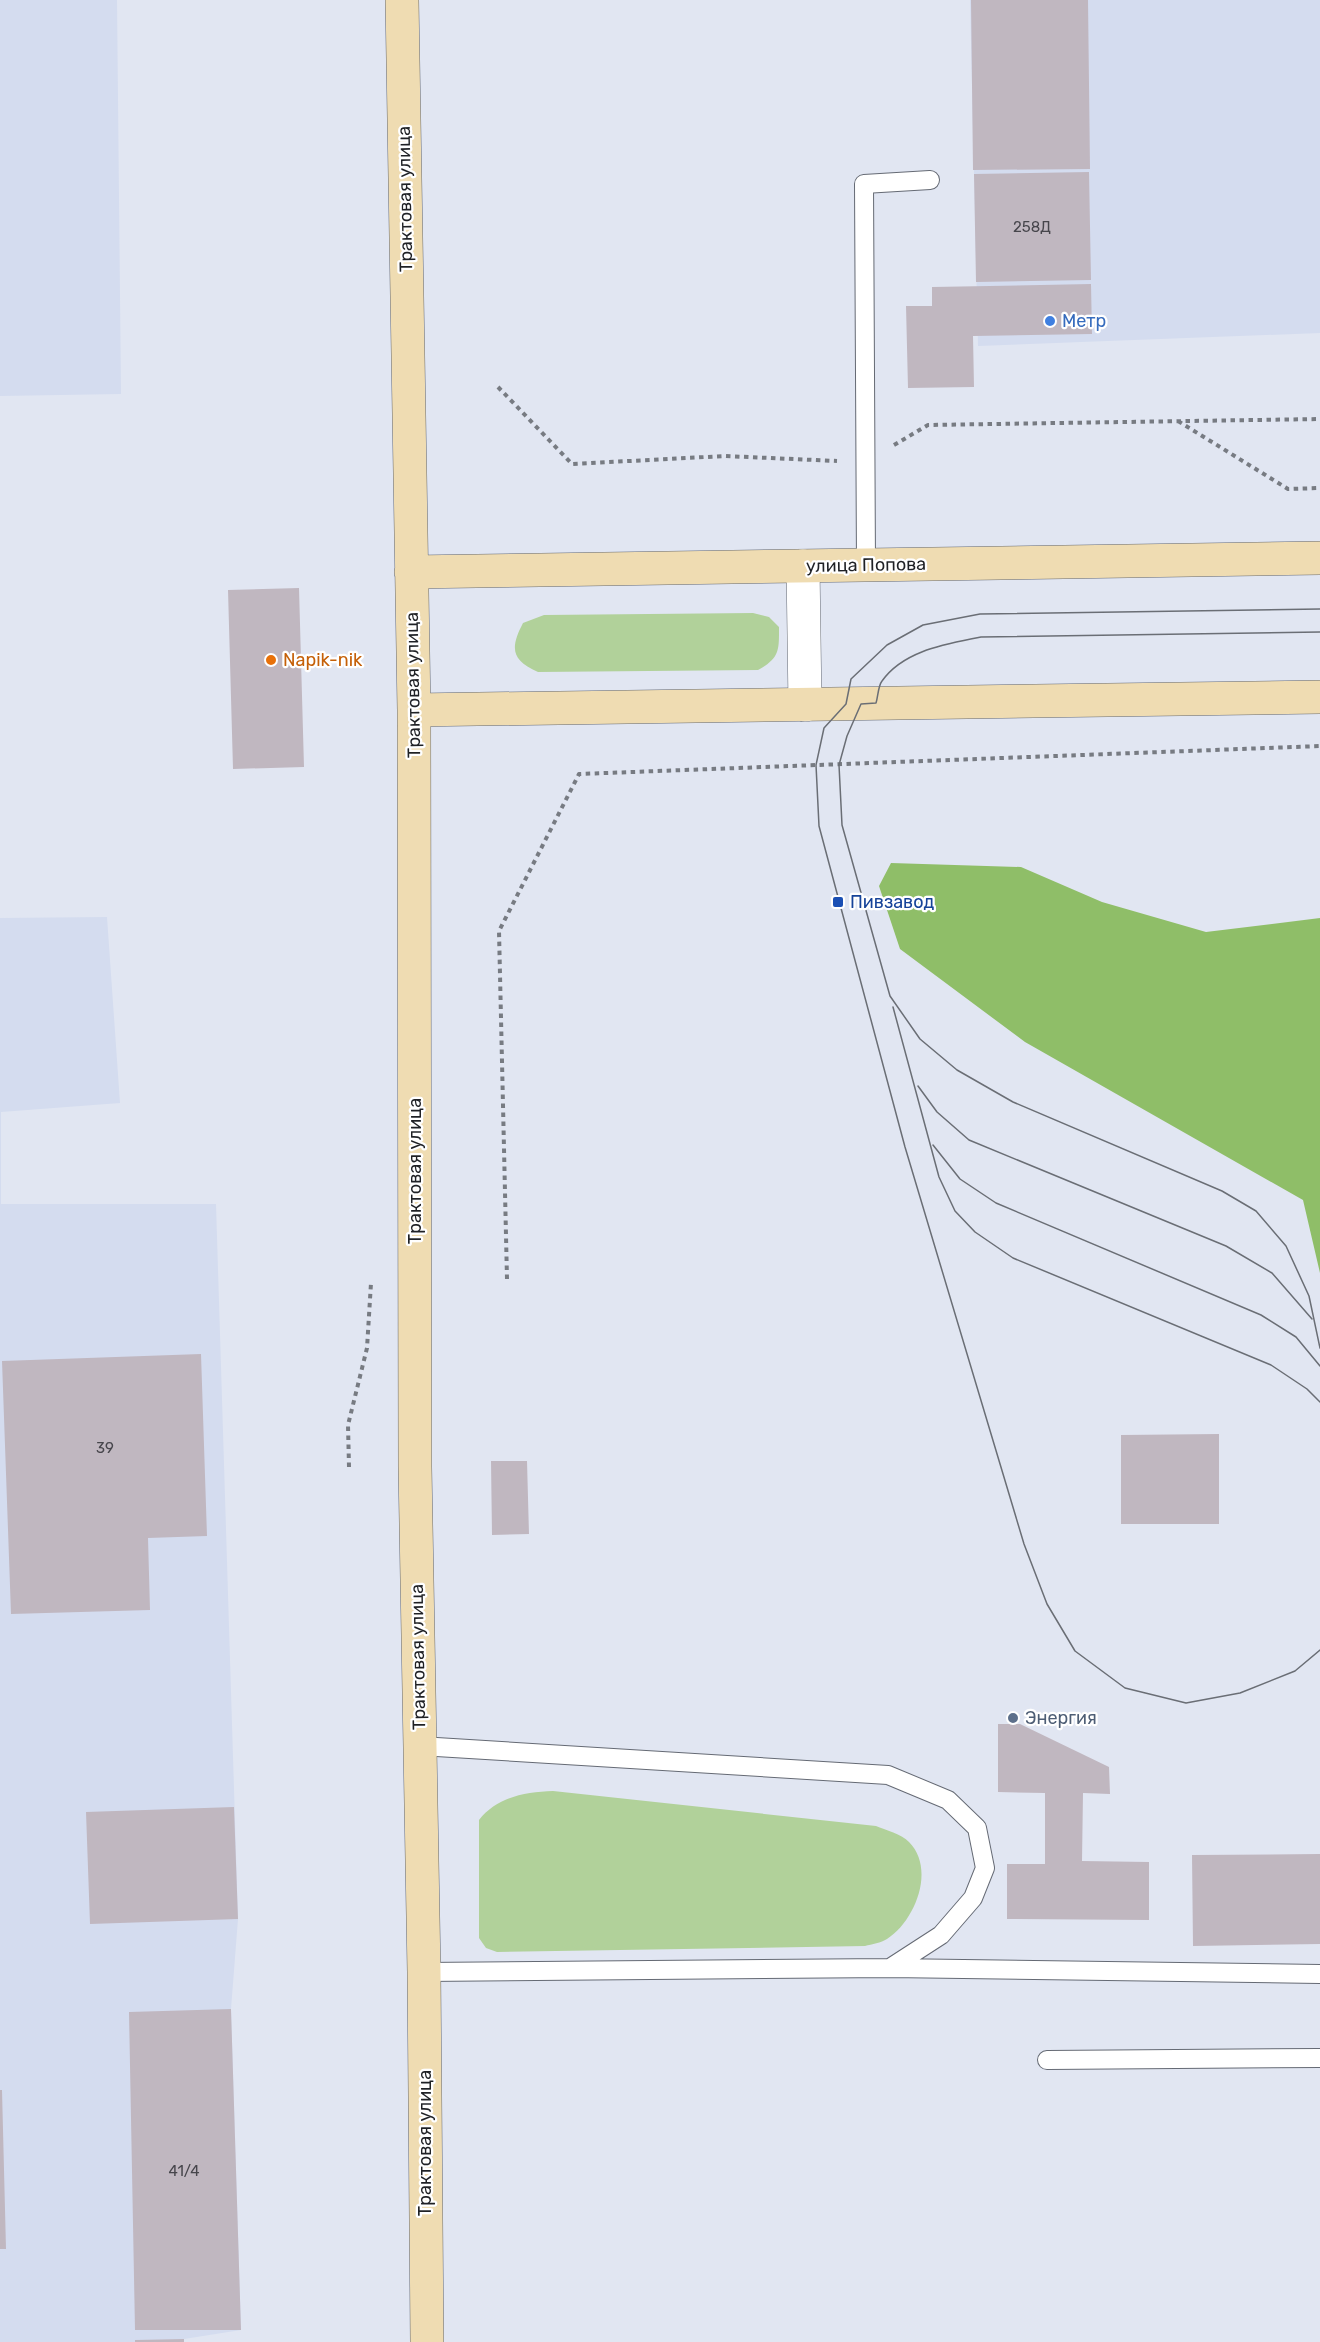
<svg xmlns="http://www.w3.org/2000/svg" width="1320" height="2342" font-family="Rubik,sans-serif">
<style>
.built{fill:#d4dcef}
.green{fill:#b1d19a}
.forest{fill:#8fbe68}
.building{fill:#c0b7c0}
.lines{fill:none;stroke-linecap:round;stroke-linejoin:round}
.lane-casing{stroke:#656a74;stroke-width:20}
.street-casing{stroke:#656a74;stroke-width:34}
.secondary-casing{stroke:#656a74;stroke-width:34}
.path{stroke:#777b82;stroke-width:4;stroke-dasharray:4.5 4.5;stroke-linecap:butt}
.lane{stroke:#fff;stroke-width:18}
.street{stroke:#fff;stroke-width:33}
.secondary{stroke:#efdcb2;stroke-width:33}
.tram{stroke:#6a6e75;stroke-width:1.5}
.shop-dot{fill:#3f7fe0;stroke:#fff;stroke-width:2}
.food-dot{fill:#e8710a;stroke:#fff;stroke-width:2}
.transit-dot{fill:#1a4fb4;stroke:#fff;stroke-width:2}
.service-dot{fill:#5c6f8a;stroke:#fff;stroke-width:2}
.labels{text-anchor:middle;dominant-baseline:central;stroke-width:4.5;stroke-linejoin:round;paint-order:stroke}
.number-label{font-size:15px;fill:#47464c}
.street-label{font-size:18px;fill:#1f2125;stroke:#fff}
.shop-label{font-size:18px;fill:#366cbe;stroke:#fff;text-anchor:start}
.food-label{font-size:18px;fill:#c56008;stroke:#fff;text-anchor:start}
.transit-label{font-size:18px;fill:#164399;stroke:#fff;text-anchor:start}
.service-label{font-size:18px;fill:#4e5e75;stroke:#fff;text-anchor:start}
</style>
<rect width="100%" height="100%" fill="#e1e6f2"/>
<path class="built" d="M0 0H117L121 394 0 396Z
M970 0H1320V333L978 346Z
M107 917 120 1103 1 1112V1204H216L238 1919 231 2009 241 2330 184 2339V2342H0V918Z"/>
<path class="green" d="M753 613 769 617 779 627C779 650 780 658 758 670L538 672C511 660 510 648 523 623L544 615Z
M553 1791 876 1826C885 1830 902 1834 909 1842 936 1869 915 1921 887 1939 881 1943 872 1944 865 1946L497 1952 486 1948 479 1938V1820C497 1797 525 1792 553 1791Z"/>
<path class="forest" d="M891 863 1021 867 1102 902 1206 932 1320 918V1273L1303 1200 1025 1042 900 949 879 886Z"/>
<path class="building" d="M971 0H1088L1090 169 973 170Z
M1089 172 1091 280 976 282 974 174Z
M1091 284 1092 334 973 336 974 387 908 388 906 306H932V287Z
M299 588 304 767 233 769 228 590Z
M201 1354 207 1536 148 1538 150 1610 11 1614 2 1361Z
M1219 1434V1524H1121V1435Z
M491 1461H527L529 1534 492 1535Z
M998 1724H1020L1109 1767 1110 1794 1083 1793 1082 1861 1149 1862V1920L1007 1919V1864H1045V1793L998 1792Z
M234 1807 238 1919 90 1924 86 1812Z
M1320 1854V1944L1193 1946 1192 1855Z
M231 2009 241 2330H135L129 2012Z
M0 2090H2L6 2249H0Z
M184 2339V2342H135V2340Z"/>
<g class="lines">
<defs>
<path id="lane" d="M866 565 864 184 930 180
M420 1746 888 1775 948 1800 977 1828 985 1868 973 1898 941 1935 890 1968 424 1972
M890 1968 1320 1974
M1047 2060 1320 2058"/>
<path id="street" d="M803 566 805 705"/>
<path id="secondary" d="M402 0 414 710 415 1467 424 1972 427 2342
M411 572 1320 558
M414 710 1320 697"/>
</defs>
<use href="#lane" class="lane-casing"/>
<use href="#street" class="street-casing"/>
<use href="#secondary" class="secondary-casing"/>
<path class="path" d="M498 387 572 464 725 456 837 461
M1178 421 1288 489 1320 488
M894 445 928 425 1320 419
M507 1279 499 931 579 774 1320 746
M349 1467 348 1425 367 1348 371 1283"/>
<use href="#lane" class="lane"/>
<use href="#street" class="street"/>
<use href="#secondary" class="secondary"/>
<path class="tram" d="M1320 609 980 614 923 625 887 645 851 679 846 704 824 728 816 765 819 826 905 1147 1024 1544 1047 1604 1075 1651 1125 1688 1186 1703 1240 1693 1295 1671 1320 1650
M1320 632 981 637C947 644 904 650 882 681 878 686 878 697 876 703L861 704 847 736 839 765 842 825 890 996 920 1039 957 1070 1013 1102 1222 1191 1256 1211 1286 1246 1309 1296 1320 1348
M893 1007 939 1177 955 1211 975 1232 1013 1258 1271 1365 1307 1389 1320 1402
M918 1086 937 1112 969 1140 1226 1246 1272 1273 1312 1319
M933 1145 960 1179 996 1203 1261 1315 1296 1337 1320 1366"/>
</g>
<circle class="shop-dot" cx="1050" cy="321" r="6"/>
<circle class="food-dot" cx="271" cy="660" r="6"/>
<rect class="transit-dot" x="832" y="896" width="12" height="12" rx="3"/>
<circle class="service-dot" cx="1013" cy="1718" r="6"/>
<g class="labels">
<g class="number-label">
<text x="1032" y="227">258Д</text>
<text x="105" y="1448">39</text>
<text x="184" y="2171">41/4</text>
</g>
<g class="street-label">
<text transform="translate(405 199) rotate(-91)">Трактовая улица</text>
<text transform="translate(866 565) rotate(-1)">улица Попова</text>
<text transform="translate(413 685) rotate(-91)">Трактовая улица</text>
<text transform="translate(415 1171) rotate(-90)">Трактовая улица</text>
<text transform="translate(418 1657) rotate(-91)">Трактовая улица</text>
<text transform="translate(425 2143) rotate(-90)">Трактовая улица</text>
</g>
<g class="shop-label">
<text x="1062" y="321">Метр</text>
</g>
<g class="food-label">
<text x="283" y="660">Napik-nik</text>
</g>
<g class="transit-label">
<text x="850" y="902">Пивзавод</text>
</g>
<g class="service-label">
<text x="1025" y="1718">Энергия</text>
</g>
</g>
</svg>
